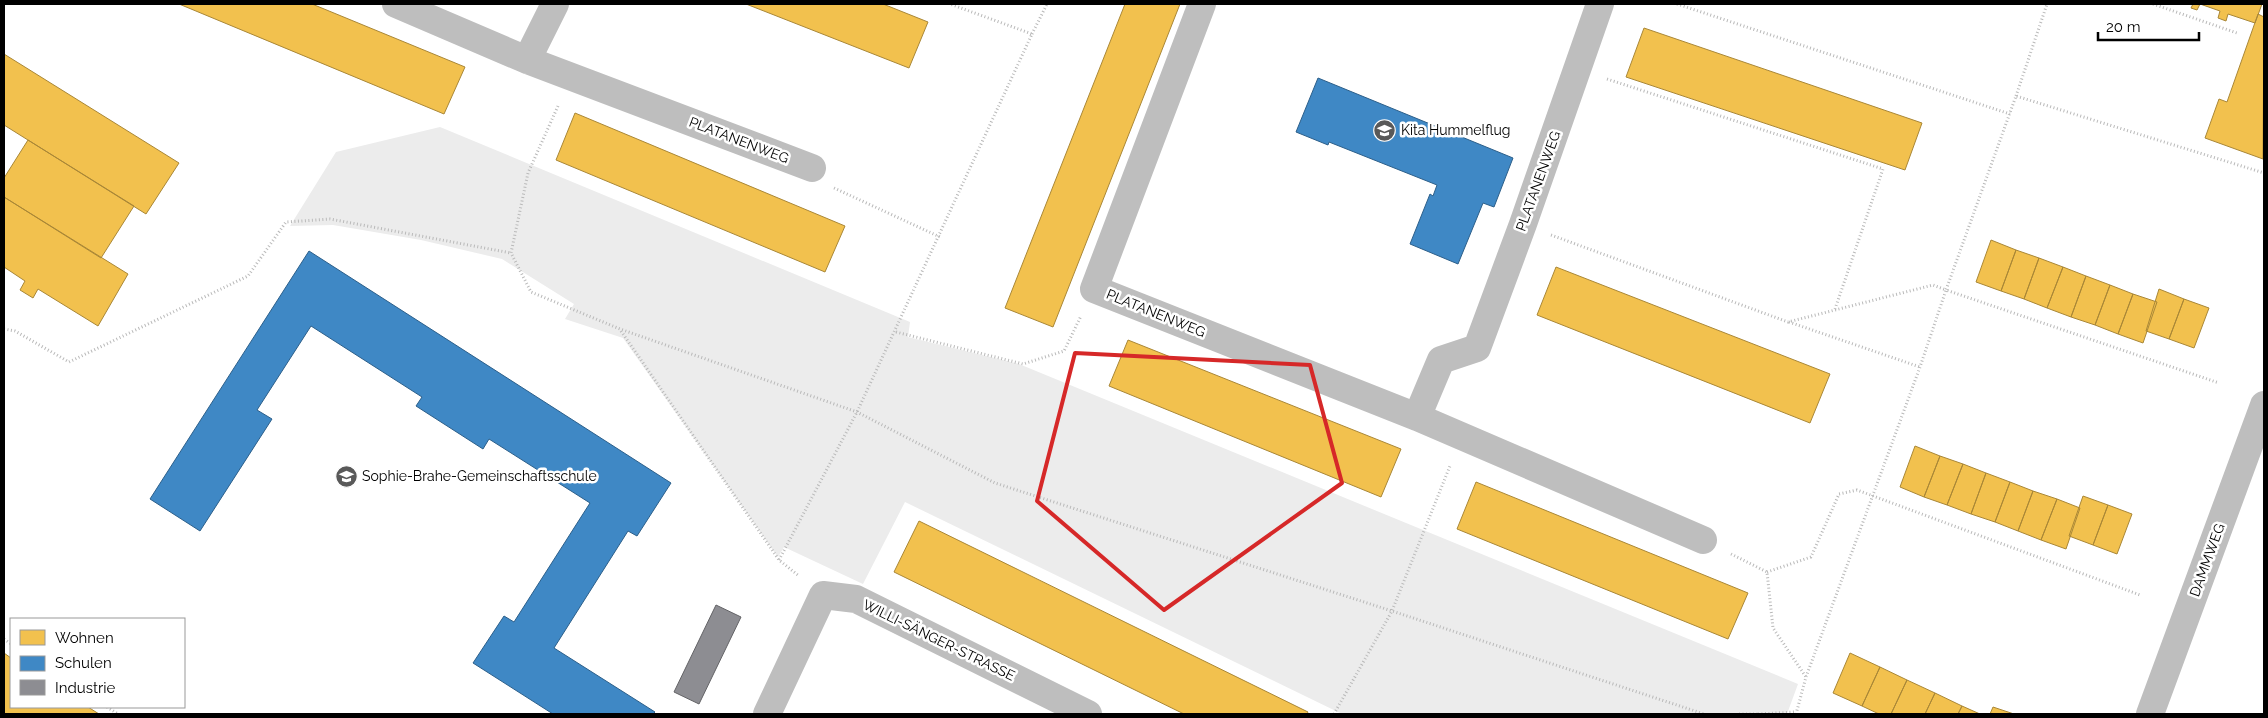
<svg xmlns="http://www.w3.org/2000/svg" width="2268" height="718" font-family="Raleway,sans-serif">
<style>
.green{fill:#ececec}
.homes{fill:#f2c14e;stroke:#a98737}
.schools{fill:#3f88c5;stroke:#2c5f8a}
.industry{fill:#8d8d92;stroke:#636366}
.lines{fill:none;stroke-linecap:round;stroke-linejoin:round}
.path{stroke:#b9b9b9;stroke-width:3;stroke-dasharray:1 2.5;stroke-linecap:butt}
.minor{stroke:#bebebe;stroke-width:28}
.marked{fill:none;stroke:#d62828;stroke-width:4;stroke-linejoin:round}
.labels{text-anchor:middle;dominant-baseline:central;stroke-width:5;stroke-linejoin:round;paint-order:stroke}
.poi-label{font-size:14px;fill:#000;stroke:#fff;text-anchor:start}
.street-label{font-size:14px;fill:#000;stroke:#fff}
</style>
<rect width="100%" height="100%" fill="#fff"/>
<path class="green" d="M440 127 910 322 908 337 1019 364 1798 684 1787 714H1342L905 502 863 584 784 547 778 557 623 338 565 319 574 304 502 259 421 240 333 225 290 226 336 152Z"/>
<path class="homes" d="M179 4H312L465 67 444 114Z
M746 4H883L928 22 909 68Z
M1125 4H1180L1053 327 1005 308Z
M2193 4H2262L2255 23 2228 14 2226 21 2218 18 2220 11 2200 4 2197 10 2191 8Z
M2258 14 2264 17 2263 159 2205 138 2219 99 2227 102Z
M1644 28 1922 123 1905 170 1626 77Z
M4 54 179 163 146 214 4 125Z
M575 113 845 226 825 272 556 160Z
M28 140 134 206 101 258 4 197V178Z
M4 197 128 274 98 326 38 289 33 298 20 290 25 281 4 267Z
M1991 240 2016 250 2001 291 1976 282Z
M2016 250 2039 258 2024 299 2001 291Z
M2039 258 2063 267 2047 308 2024 299Z
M1556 267 1830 374 1810 423 1537 315Z
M2063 267 2086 276 2071 317 2047 308Z
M2086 276 2110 285 2095 325 2071 317Z
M2110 285 2133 294 2118 334 2095 325Z
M2159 289 2184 299 2169 339 2146 331Z
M2133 294 2157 302 2143 343 2118 334Z
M2184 299 2209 308 2194 348 2169 339Z
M1128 340 1401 449 1381 497 1109 386Z
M1915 446 1940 456 1924 497 1900 487Z
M1940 456 1963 464 1947 505 1924 497Z
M1963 464 1986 473 1971 514 1947 505Z
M1986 473 2010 482 1995 522 1971 514Z
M1476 482 1748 593 1728 639 1457 529Z
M2010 482 2033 491 2018 531 1995 522Z
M2033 491 2057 499 2041 540 2018 531Z
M2083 496 2108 505 2093 545 2069 536Z
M2057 499 2080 508 2066 549 2041 540Z
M2108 505 2132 514 2117 554 2093 545Z
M919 521 1308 712 1307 714H1184L894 572Z
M4 653 11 658V707H88L99 714H4Z
M1850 653 1880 667 1862 706 1833 693Z
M1880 667 1907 680 1891 714H1879L1862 706Z
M1907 680 1935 693 1925 714H1891Z
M1935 693 1962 706 1958 714H1925Z
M1962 706 1980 714H1958Z
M1993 707 2014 714H1990Z"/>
<path class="schools" d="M1318 78 1513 158 1494 207 1483 203 1458 264 1410 244 1430 194 1433 196 1437 185 1329 142 1328 145 1296 132Z
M309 251 671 483 637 536 628 531 554 648 655 712 653 714H553L473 663 504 616 514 622 590 503 489 439 483 449 416 406 422 397 311 326 257 410 272 419 200 531 150 499Z"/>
<path class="industry" d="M716 605 741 617 699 704 674 692Z"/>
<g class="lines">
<path class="path" d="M1677 4 2010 114
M2153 4 2237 33
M1032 34 1047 4
M1607 79 1883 169 1835 309
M2016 96 2047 4
M558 106 528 173 511 253 531 292 620 329 857 412 995 483 1392 611 1704 714
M834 188 940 237
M1551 235 1788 322 1933 285 1946 290 2016 96 2264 173
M1789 322 1920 367
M4 329 15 331 69 362 248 276 286 222 330 219 511 253
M621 331 779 560 799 576
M896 332 1023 364 1064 351 1081 316
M1731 554 1767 572 1773 628 1806 677
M779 560 857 412 1032 34 950 4
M1767 572 1811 557 1839 494 1857 490 2140 595
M4 639 11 644
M107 707 118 714
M1334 714 1392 611 1450 466
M1739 714H1759
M1758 714 1795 712
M1796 714 1806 677 1920 367 1946 290 2219 383"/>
<path class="minor" d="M396 4 527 60 812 168
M1202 4 1094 289 1417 417 1703 540
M527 60 555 4
M1417 417 1441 360 1477 348 1523 224 1600 4
M767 714 823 595 856 599 1088 714
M2150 714 2264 405"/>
</g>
<path class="marked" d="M1075 353 1310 365 1342 483 1164 610 1037 501Z"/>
<defs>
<symbol id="school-disc" viewBox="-11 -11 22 22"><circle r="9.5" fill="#595959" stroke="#fff"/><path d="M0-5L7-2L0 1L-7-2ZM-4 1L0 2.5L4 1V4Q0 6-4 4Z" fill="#fff"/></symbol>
</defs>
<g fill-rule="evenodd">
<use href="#school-disc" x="1372" y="118" width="25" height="25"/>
<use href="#school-disc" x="334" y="464" width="25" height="25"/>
</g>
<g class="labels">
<g class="poi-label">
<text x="1401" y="130">Kita Hummelflug</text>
<text x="362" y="476">Sophie-Brahe-Gemeinschaftsschule</text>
</g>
<g class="street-label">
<text transform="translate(739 140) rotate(21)">PLATANENWEG</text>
<text transform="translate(1538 181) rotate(-70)">PLATANENWEG</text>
<text transform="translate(1156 313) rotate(22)">PLATANENWEG</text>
<text transform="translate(2207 560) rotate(-70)">DAMMWEG</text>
<text transform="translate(939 640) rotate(26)">WILLI-SÄNGER-STRASSE</text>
</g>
</g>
<rect width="2268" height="718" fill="none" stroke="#000000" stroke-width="10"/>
<rect x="10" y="618" width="175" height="90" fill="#ffffff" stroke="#999999"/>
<rect x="20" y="630" width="25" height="15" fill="#f2c14e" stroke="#999999"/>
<text x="55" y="643" font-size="15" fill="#000000">Wohnen</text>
<rect x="20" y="656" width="25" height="15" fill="#3f88c5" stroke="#999999"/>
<text x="55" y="668" font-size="15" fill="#000000">Schulen</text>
<rect x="20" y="680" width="25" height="15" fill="#8d8d92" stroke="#999999"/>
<text x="55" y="693" font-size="15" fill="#000000">Industrie</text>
<path d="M2098 32v8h101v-8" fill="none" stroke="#000000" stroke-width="2.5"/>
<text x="2106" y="32" font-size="15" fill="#000000" stroke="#ffffff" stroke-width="4" paint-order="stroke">20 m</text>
</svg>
